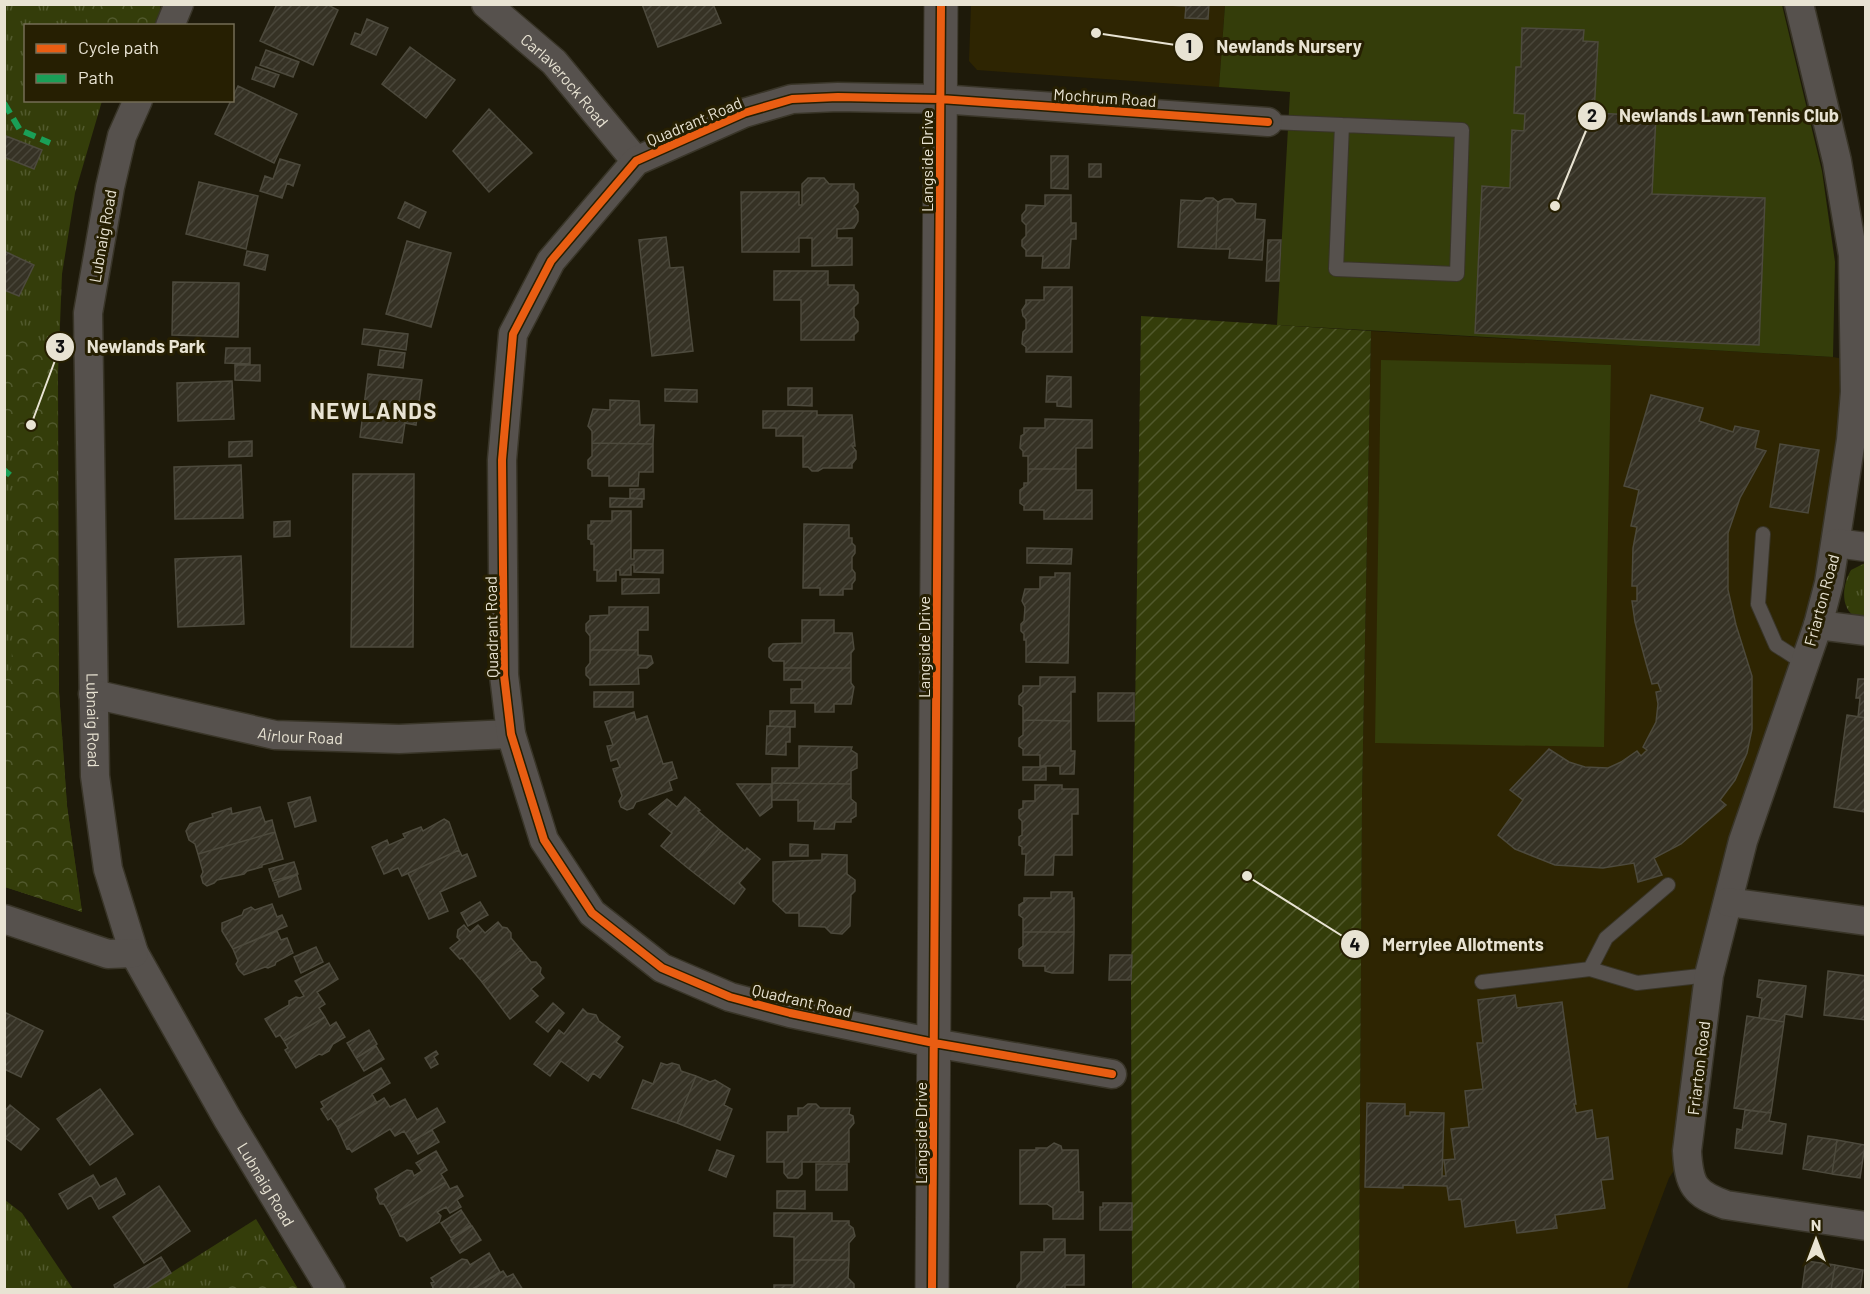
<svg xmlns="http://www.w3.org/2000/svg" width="1870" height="1294" font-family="Barlow,sans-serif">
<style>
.built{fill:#2e2502}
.grass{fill:url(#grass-tufts)}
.forest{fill:url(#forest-crowns)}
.garden{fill:url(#garden-furrows)}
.pitch{fill:#343d0a}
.building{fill:url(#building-hatch);stroke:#4d4a3d;stroke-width:1.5}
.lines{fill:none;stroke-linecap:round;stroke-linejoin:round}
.service-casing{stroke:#393528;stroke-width:16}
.minor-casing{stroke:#393528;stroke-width:31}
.tertiary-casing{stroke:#393528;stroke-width:35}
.service{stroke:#56514d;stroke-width:14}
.minor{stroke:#56514d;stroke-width:28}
.tertiary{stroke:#56514d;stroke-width:33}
.quiet{stroke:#1a9f57;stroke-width:6;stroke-dasharray:12 6;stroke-linecap:butt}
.cycleway-casing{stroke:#261f02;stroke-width:11}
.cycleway{stroke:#e95d12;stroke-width:8}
.labels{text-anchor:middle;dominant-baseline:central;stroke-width:6;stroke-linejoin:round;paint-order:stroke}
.street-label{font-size:16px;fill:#e8e3d3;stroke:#261f02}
.district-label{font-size:22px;font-weight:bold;letter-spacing:1.5px;fill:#e8e3d3;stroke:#261f02}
.leader{fill:none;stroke:#e8e3d3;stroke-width:2}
.callout-dot{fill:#e8e3d3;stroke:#261f02;stroke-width:2}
.mark-label{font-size:18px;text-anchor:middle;font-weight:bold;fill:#111}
.callout-label{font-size:18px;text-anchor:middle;font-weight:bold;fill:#e8e3d3;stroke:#261f02;stroke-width:6;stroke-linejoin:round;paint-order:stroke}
</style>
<defs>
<pattern id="grass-tufts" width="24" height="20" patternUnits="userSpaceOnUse" patternTransform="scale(1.5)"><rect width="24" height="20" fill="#343d0a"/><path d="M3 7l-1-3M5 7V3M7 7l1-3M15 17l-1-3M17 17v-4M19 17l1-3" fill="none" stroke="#51592d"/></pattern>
<pattern id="forest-crowns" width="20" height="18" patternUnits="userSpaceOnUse" patternTransform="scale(1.5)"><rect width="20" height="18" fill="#343d0a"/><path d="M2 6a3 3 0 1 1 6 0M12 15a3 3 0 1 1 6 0" fill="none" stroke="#51592d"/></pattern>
<pattern id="garden-furrows" width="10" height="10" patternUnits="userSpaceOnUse" patternTransform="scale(1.5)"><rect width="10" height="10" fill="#343d0a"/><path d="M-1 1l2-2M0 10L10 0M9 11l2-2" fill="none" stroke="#51592d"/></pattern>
<pattern id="building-hatch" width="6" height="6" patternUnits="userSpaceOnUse" patternTransform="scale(1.5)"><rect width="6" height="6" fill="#363225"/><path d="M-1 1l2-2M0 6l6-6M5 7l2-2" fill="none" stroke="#49463a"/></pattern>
</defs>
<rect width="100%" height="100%" fill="#1e1a0a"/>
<path class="built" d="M971 5H1225L1219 87 977 70 969 61Z
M1371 331 1833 357 1855 361 1851 440 1765 774 1687 1151 1669 1178 1627 1289 1359 1290 1362 797Z"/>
<path class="grass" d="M5 5H141L132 25 26 26V100L102 101 75 193 62 274 58 374 59 692 67 806 82 912 5 887Z
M1865 563V620C1839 616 1841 587 1851 570Z
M5 1200 22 1213 73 1289H5Z
M256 1219 298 1289 144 1290Z"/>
<path class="forest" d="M92 5H160L161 12 155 25 83 26Z
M5 331 58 353 57 477 59 692 67 806 82 912 5 887 4 672 11 670 18 535 15 462 5 430Z
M273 1249 298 1289H221Z"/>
<path class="garden" d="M1141 316 1371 331 1362 797 1359 1289 1132 1290 1131 980Z"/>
<path class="pitch" d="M1225 5H1782L1822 171 1835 262 1833 357 1277 325 1290 92 1219 87Z
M1381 360 1611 365 1604 747 1375 743Z"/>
<path class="building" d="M277 4H326L338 10 313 65 260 41Z
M642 4H713L721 23 658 47Z
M1209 4 1208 19 1185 18 1186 6 1168 5Z
M367 19 388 28 376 55 351 44 355 33 361 35Z
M1522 28 1584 30 1583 41 1598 42 1594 113 1656 116 1652 194 1765 198 1759 345 1475 333 1482 186 1510 188 1512 130 1524 131 1525 114 1514 113 1516 67H1521Z
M410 47 455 80 426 118 382 84Z
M266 50 299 62 293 77 260 65Z
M256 67 279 75 274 87 252 79Z
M238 86 297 114 274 163 215 134Z
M489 109 532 153 489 192 453 151Z
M6 136 42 150 34 169 4 157Z
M1051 156H1068V189L1051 188Z
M280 159 300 165 293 186 287 183 282 198 260 191 265 176 273 179Z
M1089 164H1101V177H1089Z
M808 178H824L829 184H854V189L858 193V202L854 206 858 212V221L854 228 837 229V238H852V265L812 266V238H799V252H742L741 192H799V205H802V184Z
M199 182 258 196 246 249 186 234Z
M1045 195H1071V223H1076V239H1071L1069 268H1042L1043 256H1026V250L1022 246V240L1026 236V225L1022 221V215L1026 210V205L1045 206Z
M1206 198H1213L1218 202 1216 249 1178 247 1181 200 1202 201Z
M1224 199H1232L1236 203 1256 204 1255 219 1265 220 1262 260 1229 258 1230 249H1216L1218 202Z
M405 202 426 212 419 228 398 218Z
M666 237 670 268 683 267 693 351 652 356 639 240Z
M1268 240H1281L1279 281H1266Z
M407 241 451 253 431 327 386 314Z
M4 251 34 265 19 296 4 290Z
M247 251 268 255 265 270 244 265Z
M774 271H828V285H854V289L858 293V303L854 307V317L858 322V331L854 335V340H801V300H774Z
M173 282 239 283 238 337 172 335Z
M1044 287H1072V352H1026V347L1022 344 1023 332 1026 329V319L1023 316 1022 310 1026 304V300H1044Z
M364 329 408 334 406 350 362 344Z
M226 348H250V364L225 363Z
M380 350 405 353 403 368 378 365Z
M235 365H260V381L235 380Z
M368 374 422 380 416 425 405 423 402 443 360 437Z
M1047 376 1071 377V407L1057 406V402H1046Z
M232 381 234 419 178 421 177 383Z
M788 388H812V406L788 405Z
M665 389 697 390V402L665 401Z
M1651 395 1703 408 1699 421 1733 432 1735 426 1759 431 1755 448 1766 451 1740 498 1728 533V590L1736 625 1752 676V729L1747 753 1735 780 1720 800 1726 805 1681 844 1654 858 1662 875 1638 882 1634 863 1603 868 1555 865 1515 849 1498 835 1523 800 1510 790 1549 749 1569 762 1585 767 1608 768 1621 762 1637 751 1641 756 1647 750 1643 747 1656 722 1658 704 1656 692 1661 691 1658 683 1652 684 1646 663 1635 622 1632 601H1637V586H1632L1633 548 1637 527 1631 526 1639 490 1624 486Z
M610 400 639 401 640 425H654L653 444 592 443V431L588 426 593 409 610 410Z
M763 411H817V415H852L855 446H852L856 451V459L852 464V468H823L818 471H812L808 467H803V436H776V428H763Z
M1045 419 1092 420V448H1076V469H1028V456H1023V451L1020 448 1021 436 1024 434V428H1045Z
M252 441V456L229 457V442Z
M592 443 653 444V472H639L638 486H609V476H592V471L588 468V460L592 456Z
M1780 444 1819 450 1808 513 1770 507Z
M241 465 243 518 175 519 174 467Z
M1028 469H1076V490H1092V519H1044V510H1024V506L1020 503V490L1024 487V483H1028Z
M353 474H414L413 647H351Z
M630 489H644V499L630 498Z
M610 498 642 499V507H610Z
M612 511H631V559H634V550H663V573L634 572V565H631V575H620V570H616V581H597V570H594V544H591V540L588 539V525H591V521H612Z
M290 521V536L274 537V522Z
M804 524 849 525V538H852V543L855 546V553L852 557V569L855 573V580L852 584V589H843V595H820V588H803Z
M1027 548 1072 549 1071 564 1027 563Z
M241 556 244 624 178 627 175 559Z
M1055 573H1070L1068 663 1026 662V640H1024V634L1021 631V624L1024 621 1025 607 1022 601 1025 589H1040V577H1055Z
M622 579H659V593L622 594Z
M609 607H648V630H638V650H590V636L586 631V624L590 620V616L609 615Z
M802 620H834V633H852L854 649 851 653V668H784V661H773L769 657V648L773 644 802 643Z
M590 650H638V655L651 656 653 663 647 668H638L639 684 590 685V679L586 675V668L590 663Z
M784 668H851V683L854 687 851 704H834V712H815V703H791V689H802V680H784Z
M1040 677H1075V692H1071V721L1023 720V707L1019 704V696L1023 692V686H1040Z
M1858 679H1866V718L1858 717 1860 698H1856Z
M594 692H633V707H594Z
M1098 693H1134V721H1098Z
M770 711H795V727L770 726Z
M634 712 636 720 647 716 663 764 672 762 677 778 669 781 672 790 636 802 633 808 627 810 621 807 619 801 622 796 613 769 620 767 617 759 611 761 607 746 613 745 605 722Z
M1847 715 1866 718V812L1834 807Z
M1023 720 1071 721V751H1075L1074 774H1060V766H1040V755H1023V749L1019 746V738L1023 735Z
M767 726 790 727V742H786V755L766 754Z
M799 746 852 747 851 750 857 754V768L851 771V784L772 783V768H799Z
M1023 767H1046V780H1023Z
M772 783 851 784V799L856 803V816L851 819V822H835L834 829H814L815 821H798V800H772Z
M737 784H771L772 807 760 816Z
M1035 785H1062V789H1078V814H1072V855H1054L1053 875H1025L1026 854H1022V847L1019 845V837L1022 835V821L1019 818V810L1023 808V801H1035Z
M310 797 316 821 295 827 288 803Z
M685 797 700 810 698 811 721 831 689 869 661 846 672 833 649 814 667 799 677 807Z
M260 807 265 822 272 820 275 832 198 854 195 844 189 840 186 831 190 824 213 817 212 814 231 808 232 814Z
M444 819 449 822 459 850 402 876 398 868 384 874 372 847 387 840 389 845 405 838 403 834 421 827 423 831Z
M721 831 745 851 747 848 760 859 739 883 745 889 734 904 689 869Z
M275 832 283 859 262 865V867L247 871 244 874 217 880 214 883 207 886 203 883 201 876 203 872 198 854Z
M790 844 808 845V856H790Z
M459 850 462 856 467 854 476 876 440 892 448 911 429 919 408 873Z
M822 854 847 855V874L855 880V891L851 895 850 926 842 934 831 933 825 927 799 926V913H786L773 901V862L822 860Z
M294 862 298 874 273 881 269 869Z
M297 875 301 889 279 897 274 883Z
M1051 892H1072V898H1074V932H1023V918L1019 915V905L1024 902V898H1051Z
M480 902 488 915 468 926 461 913Z
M272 904 277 917 282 915 287 926 233 949 222 931V923L242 915 244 910 251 907 255 910Z
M498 922 502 927 507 928 511 933V938L521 950 482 982 462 958 460 959 450 948 460 940 457 937 458 930 464 925 470 932 478 925 485 933Z
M277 931 281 940 287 938 293 953 276 962 275 965 268 968 265 967 244 975 239 970 236 964 238 961 233 949Z
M1023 932H1074L1073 973H1052L1045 971V966H1023V961L1019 958V949L1023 946Z
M316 947 323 962 301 973 294 957Z
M521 950 531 962H536L541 968 540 973 544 978 531 989 538 996 510 1019 482 982Z
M1110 955H1132L1131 980H1109Z
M329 963 338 979 317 992 325 1004 319 1008 325 1017 284 1041 280 1035 276 1037 265 1019 289 1005V1001L296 997 300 998 304 996 295 981Z
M1828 971 1866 976V1020L1824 1015Z
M1759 980 1806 986 1802 1017 1785 1014 1784 1022 1759 1018 1762 998 1757 997Z
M1515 995 1517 1008 1562 1002 1576 1104H1574L1576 1113 1592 1110 1596 1139 1608 1137 1613 1179 1601 1180 1605 1208 1555 1215 1557 1228 1517 1233 1515 1220 1465 1227 1461 1199 1449 1200 1447 1186 1403 1185V1188L1365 1187 1367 1103 1405 1104V1116H1410V1112L1444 1113 1442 1176H1446L1444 1160 1455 1159 1451 1129 1469 1127 1465 1091 1483 1089 1477 1043H1483L1478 1000Z
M553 1003 564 1013 548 1032 536 1022Z
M583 1009 587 1013 596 1015 599 1021 620 1037 616 1042 623 1047 600 1078 593 1073 588 1081 561 1061 550 1076 534 1064 559 1030 564 1034Z
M4 1012 43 1031 21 1077 4 1069Z
M1747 1016 1784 1022 1771 1113 1734 1108Z
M325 1017 330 1026 336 1022 345 1037 333 1044 329 1051 322 1055 319 1054 296 1068 285 1050 288 1048 284 1041Z
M369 1030 377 1044 356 1058 347 1043Z
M376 1046 384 1059 364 1071 356 1058Z
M436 1051 438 1054 434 1057 438 1064 431 1068 425 1058Z
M661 1063 667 1065 672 1063 679 1065 681 1071 696 1076 677 1123 632 1108 643 1080 653 1084Z
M381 1068 390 1083 372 1094 377 1103 337 1127 331 1118 328 1120 321 1109 324 1107 321 1102Z
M696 1076 710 1082 715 1080 730 1089 724 1105 732 1109 720 1140 677 1123Z
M100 1089 133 1134 90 1165 57 1119Z
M384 1098 390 1107 405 1099 417 1120 437 1108 445 1122 411 1142 404 1131 395 1136 390 1129 352 1152 349 1148 347 1149 337 1127Z
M808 1104H816L820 1108H850L849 1114 853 1116 854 1123 849 1129V1162H802V1174L798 1178H788L784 1173V1162H767V1132H788V1116H798V1108H803Z
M10 1105 39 1129 21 1150 4 1137V1112Z
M1745 1110 1771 1113 1769 1121 1786 1124 1782 1154 1735 1148 1737 1129 1742 1130Z
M432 1130 439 1142 418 1154 411 1142Z
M1808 1136 1837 1140 1832 1174 1803 1169Z
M1837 1140 1865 1145 1860 1178 1832 1174Z
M1054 1143 1061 1146 1062 1150H1078L1079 1192H1083V1219H1053V1208L1047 1204H1020V1150H1036V1148H1047Z
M717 1150 734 1156 726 1177 709 1170Z
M436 1151 447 1170 441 1174 446 1182 391 1216 384 1204H380L377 1198 378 1194 375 1189 407 1170 412 1171 414 1176 422 1171 416 1163Z
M816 1164H847V1190H816Z
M93 1175 100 1187 116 1178 125 1194 99 1209 91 1195 68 1209 59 1194Z
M446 1182 450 1189 457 1186 463 1196 457 1200 461 1207 450 1213 446 1207 437 1212 441 1216 439 1222 407 1241 404 1237 400 1236 391 1216Z
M159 1186 190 1231 144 1263 113 1217Z
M777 1191H805V1209L777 1208Z
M1103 1203H1132V1230H1100V1207H1103Z
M461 1210 471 1225 451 1238 441 1223Z
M774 1213H832V1221H849V1225L853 1228 855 1236 849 1243V1260H794V1237L774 1236Z
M472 1226 481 1240 460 1253 451 1240Z
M1044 1239H1065V1255H1084V1285H1065V1290H1017V1286L1021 1281V1252H1044Z
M489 1253 500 1272 471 1290H434L431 1283 434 1282 431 1278 462 1259 467 1260 470 1265Z
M161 1257 171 1273 144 1290H116L114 1285Z
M794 1260H849L848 1278 854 1284V1290H774V1285H794Z
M1806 1261 1835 1265 1831 1290H1802Z
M1835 1265 1863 1270 1860 1290H1831Z
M503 1271 507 1277 513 1274 523 1290H471Z"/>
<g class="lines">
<defs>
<path id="service" d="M1268 122 1462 130 1457 274 1336 269 1342 125
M1763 534 1758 604 1776 645 1804 663
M1590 969 1606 938 1668 885
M1482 982 1590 969 1637 983 1709 975"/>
<g id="minor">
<path id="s1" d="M486 4 554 62 636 161"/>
<path d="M1799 4 1837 161 1853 255 1855 392 1851 440 1829 583 1818 625 1743 841 1709 975 1687 1151C1689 1185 1694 1194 1726 1205L1866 1226"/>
<path d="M170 26 179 4"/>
<path id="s2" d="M138 100 122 136 110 187 88 313 95 776 108 869 134 953 227 1118 331 1290"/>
<path d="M1836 543 1866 547"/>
<path d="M1818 625 1866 631"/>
<path id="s3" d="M93 694 275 735 399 739 511 734"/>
<path d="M1728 902 1866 921"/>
<path d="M4 919 108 954 134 953"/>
<path d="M1112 1074 934 1043 790 1013 730 997 662 968 592 913 544 840 511 734 504 675 502 460 513 334 551 261 636 161 744 113 792 99 838 97 940 99 1268 122"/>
</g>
<path id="tertiary" d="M932 1290 941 4"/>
</defs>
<use href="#service" class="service-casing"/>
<use href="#minor" class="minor-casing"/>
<use href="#tertiary" class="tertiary-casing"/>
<use href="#service" class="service"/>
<use href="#minor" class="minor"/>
<use href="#tertiary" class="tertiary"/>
<path class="quiet" d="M4 103 20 130 50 143
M4 470 10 475"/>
<defs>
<path id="cycleway" d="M1112 1074 934 1043 790 1013 730 997 662 968 592 913 544 840 511 734 504 675 502 460 513 334 551 261 636 161 744 113 792 99 838 97 940 99 1268 122
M932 1290 941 4"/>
</defs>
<use href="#cycleway" class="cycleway-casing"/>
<use href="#cycleway" class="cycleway"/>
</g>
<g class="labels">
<g class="street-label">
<text stroke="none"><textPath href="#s1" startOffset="110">Carlaverock Road</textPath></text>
<text transform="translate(1105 97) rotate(4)">Mochrum Road</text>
<text transform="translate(694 121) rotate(-23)">Quadrant Road</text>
<text transform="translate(926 161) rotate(-90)">Langside Drive</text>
<text transform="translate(102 236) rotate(-80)">Lubnaig Road</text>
<text transform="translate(1821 600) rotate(-75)">Friarton Road</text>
<text transform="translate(491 627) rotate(-91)">Quadrant Road</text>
<text transform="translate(923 647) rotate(-90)">Langside Drive</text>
<text stroke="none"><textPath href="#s2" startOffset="627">Lubnaig Road</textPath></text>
<text stroke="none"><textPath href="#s3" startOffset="212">Airlour Road</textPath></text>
<text transform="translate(802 1000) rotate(13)">Quadrant Road</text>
<text transform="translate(1698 1068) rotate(-83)">Friarton Road</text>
<text transform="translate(920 1133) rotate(-90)">Langside Drive</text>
<text stroke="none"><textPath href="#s2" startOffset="1131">Lubnaig Road</textPath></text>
</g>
<g class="district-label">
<text x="374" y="410">NEWLANDS</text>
</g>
</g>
<path class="leader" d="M1096 33L1189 47M1555 206L1592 116M31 425L60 347M1247 876L1355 944"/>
<g class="callout-dot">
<circle cx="1096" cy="33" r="6"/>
<circle cx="1555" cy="206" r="6"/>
<circle cx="31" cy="425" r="6"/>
<circle cx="1247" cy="876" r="6"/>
<circle cx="1189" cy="47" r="15"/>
<circle cx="1592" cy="116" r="15"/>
<circle cx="60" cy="347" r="15"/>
<circle cx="1355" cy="944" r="15"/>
</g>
<g class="mark-label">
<text x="1189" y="53">1</text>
<text x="1592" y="122">2</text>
<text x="60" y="353">3</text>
<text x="1355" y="951">4</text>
</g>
<g class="callout-label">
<text x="1289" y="53">Newlands Nursery</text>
<text x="1729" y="122">Newlands Lawn Tennis Club</text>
<text x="146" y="353">Newlands Park</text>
<text x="1463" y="951">Merrylee Allotments</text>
</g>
<rect width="1870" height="1294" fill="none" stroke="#e8e3d3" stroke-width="12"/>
<rect x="24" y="24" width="210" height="78" fill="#261f02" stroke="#746d56" stroke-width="1.5"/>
<rect x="36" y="44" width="30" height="9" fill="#e95d12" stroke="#746d56" stroke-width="1.5"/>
<text x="78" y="54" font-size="18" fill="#e8e3d3">Cycle path</text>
<rect x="36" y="74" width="30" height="9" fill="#1a9f57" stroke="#746d56" stroke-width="1.5"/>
<text x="78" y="84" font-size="18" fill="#e8e3d3">Path</text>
<g transform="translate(1816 1240)" stroke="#261f02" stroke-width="4.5" paint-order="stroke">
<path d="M0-4.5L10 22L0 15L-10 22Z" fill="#e8e3d3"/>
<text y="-9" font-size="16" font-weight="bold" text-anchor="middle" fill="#e8e3d3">N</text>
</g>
</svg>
